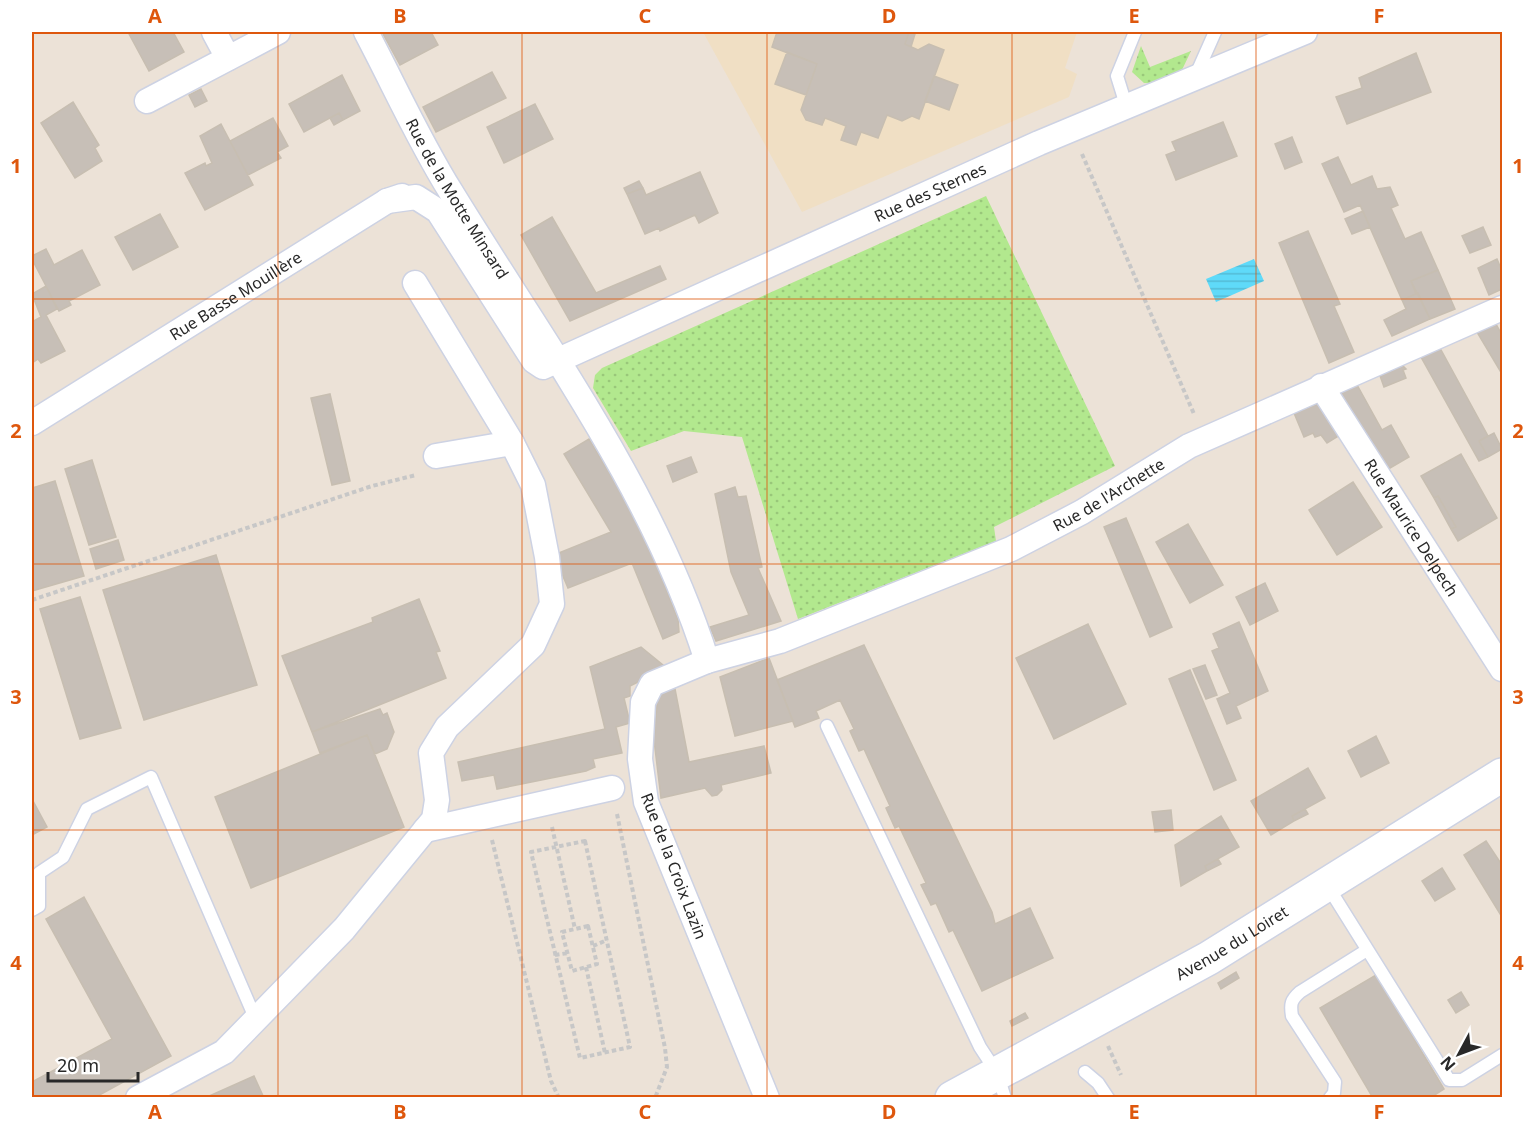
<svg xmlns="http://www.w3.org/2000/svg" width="1534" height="1129" font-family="'Noto Sans',sans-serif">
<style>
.education{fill:#f0dfc4}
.garden{fill:url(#garden-dots)}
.water{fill:url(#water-rules)}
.building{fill:#c7bfb7;stroke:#c7beb1;stroke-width:1.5}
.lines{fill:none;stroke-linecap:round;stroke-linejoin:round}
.lane-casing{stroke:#cdd2e3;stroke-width:15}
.street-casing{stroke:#cdd2e3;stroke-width:27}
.secondary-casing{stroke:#cdd2e3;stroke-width:36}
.path{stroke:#c7c7c7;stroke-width:4;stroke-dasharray:4.5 3;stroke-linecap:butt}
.lane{stroke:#fff;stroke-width:12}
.street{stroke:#fff;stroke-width:24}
.secondary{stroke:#fff;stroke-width:33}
.grid{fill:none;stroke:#de570d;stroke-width:1.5;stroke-opacity:0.55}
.labels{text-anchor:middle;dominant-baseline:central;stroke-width:6;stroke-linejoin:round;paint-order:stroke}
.street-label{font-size:16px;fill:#282828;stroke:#fff}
.neatline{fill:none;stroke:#de570d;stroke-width:2}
.grid-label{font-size:20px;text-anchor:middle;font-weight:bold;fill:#de570d}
</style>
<defs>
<pattern id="garden-dots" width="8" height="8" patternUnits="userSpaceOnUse" patternTransform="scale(1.5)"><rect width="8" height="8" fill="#b2e88e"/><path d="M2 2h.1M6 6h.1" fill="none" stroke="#99c77a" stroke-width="1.8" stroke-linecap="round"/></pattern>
<pattern id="water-rules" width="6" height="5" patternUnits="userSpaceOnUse" patternTransform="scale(1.5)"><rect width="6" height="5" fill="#5fdaf9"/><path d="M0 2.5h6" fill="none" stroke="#53bbd5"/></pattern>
</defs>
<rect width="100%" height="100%" fill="#ece2d7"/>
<path class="education" d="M703 32H1077L1065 68 1077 74 1069 97 802 212Z"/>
<path class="garden" d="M1141 46 1150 67 1191 51 1181 72 1152 83H1144L1132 72Z
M986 196 1115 466 994 527 996 541 798 619 742 437 684 431 631 451 593 388 595 375 602 368Z"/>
<path class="water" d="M1254 259 1264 281 1216 302 1206 279Z"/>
<path class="building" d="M128 32H173L184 52 149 71Z
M382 32H431L438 45 400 65Z
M777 32H916L915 34 909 32 905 44 918 50 929 44 944 50 919 119 912 116 902 121 887 115 878 138 861 132 856 145 841 140 846 126 825 118 822 125 806 120 801 110 817 64 772 47Z
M909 32 915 34 911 47 905 44Z
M787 52 817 64 806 95 775 84Z
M1416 53 1431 92 1347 124 1336 97 1362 88 1359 78Z
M492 72 506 98 436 132 423 107Z
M342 75 360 111 343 120 339 113 304 132 289 104Z
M934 76 958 85 949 110 925 101Z
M201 89 207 101 195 107 189 95Z
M73 102 99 145 95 148 102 161 75 178 41 123Z
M535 104 553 139 504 163 487 127Z
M339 113 343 120 334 125 330 118Z
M273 118 288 146 277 152 281 158 248 175 230 141Z
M1223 122 1237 156 1176 180 1166 155 1176 151 1172 142Z
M221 124 253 185 205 210 185 173 205 163 206 166 212 163 200 136Z
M1292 137 1302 162 1285 169 1275 144Z
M1338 157 1351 185 1372 176 1377 189 1390 187 1398 205 1391 208 1405 239 1421 232 1438 270 1411 281 1416 294 1402 300 1360 205 1344 212 1322 164Z
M700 172 718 213 699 223 695 215 660 231 659 228 645 234 627 194 643 188 646 195Z
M639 181 643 188 627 194 624 188Z
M1363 211 1370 227 1352 234 1345 219Z
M160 214 178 247 133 270 115 237Z
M552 217 596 293 660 266 666 279 570 321 521 235Z
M1483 227 1491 245 1470 253 1462 236Z
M1308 231 1340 304 1334 306 1354 352 1329 363 1279 243Z
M46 249 54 265 82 250 100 285 69 301 71 305 59 311 32 259V256Z
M1497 259 1502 271V289L1489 295 1478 268Z
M1438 270 1455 309 1430 319 1411 281Z
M46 286 57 309 46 315 65 351 41 363 38 359 32 363V322L41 317 32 294Z
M1418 293 1430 319 1392 336 1384 320 1406 309 1402 300Z
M1496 324 1502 335V374L1477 332Z
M1440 348 1488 436 1479 441 1488 457 1479 461 1421 357Z
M1401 364 1406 369 1403 370 1406 378 1384 387 1379 373Z
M1356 383 1382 430 1391 425 1409 457 1385 471 1334 392Z
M330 394 350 481 332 485 311 398Z
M1319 403 1340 435 1327 443 1321 435 1315 437 1313 433 1304 437 1294 413Z
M1494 433 1502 449 1488 457 1479 441Z
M589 439 631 509 655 560 678 620 679 632 663 639 632 563 568 588 554 555 611 532 564 454Z
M1461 454 1497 518 1458 541 1451 529 1456 527 1438 496 1434 498 1421 476Z
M691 457 697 472 673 482 667 466Z
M92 460 116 537 89 545 65 469Z
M55 481 84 576 32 591V488Z
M1353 482 1382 527 1337 555 1309 510Z
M735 487 738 497 746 496 762 567 758 568 781 621 716 641 710 627 749 615 731 572 715 494Z
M1438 496 1456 527 1451 529 1434 498Z
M1126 518 1172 627 1150 637 1104 527Z
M1188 524 1223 585 1190 603 1156 542Z
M118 540 124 560 96 569 90 549Z
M216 555 257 685 144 720 103 590Z
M1265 583 1278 611 1250 625 1236 597Z
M80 597 121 728 80 739 40 609Z
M419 599 440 651 436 652 446 678 312 732 282 656 373 622 372 618Z
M1239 622 1268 691 1236 706 1241 718 1227 724 1217 699 1230 693 1212 651 1219 648 1213 634Z
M1088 624 1126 704 1054 739 1016 658Z
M864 645 992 912 995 924 1030 908 1053 958 982 991 953 930 949 932 936 903 931 905 921 885 926 883 899 826 895 828 886 808 890 806 864 749 859 751 850 731 854 729 840 700 816 711 819 718 795 727 777 680Z
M641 647 663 665 652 675 630 686V696L624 698 630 723 616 727 622 753 593 759 595 767 586 771 497 789 494 775 462 781 458 762 605 729 590 667Z
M769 658 793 721 735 736 720 677Z
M1205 665 1217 695 1206 699 1193 669Z
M1190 670 1236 780 1214 790 1169 679Z
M675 689 689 762 764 746 771 773 721 785 722 790 717 795 712 796 705 788 661 798 654 740 658 693Z
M380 709 383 715 387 713 394 732 387 749 375 754 367 735 320 753 312 732Z
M367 735 404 827 251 888 215 797Z
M1376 736 1389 763 1361 777 1348 751Z
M1308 768 1325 798 1292 816 1294 821 1271 835 1251 801Z
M32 799 47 827 32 835Z
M1305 809 1308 814 1294 821 1292 816Z
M1171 810 1173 830 1155 832 1152 812Z
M1221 816 1239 847 1205 866 1207 871 1181 886 1175 845Z
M1486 841 1502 865V917L1464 855Z
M1218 859 1221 864 1207 871 1205 866Z
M1442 868 1455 889 1435 901 1422 881Z
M84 897 171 1056 94 1098H32V1082L112 1039 46 919Z
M1236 972 1239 978 1221 989 1218 983Z
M1376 975 1444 1089 1430 1098H1373L1320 1008Z
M1461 992 1469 1005 1456 1013 1448 1000Z
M1025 1013 1028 1018 1012 1026 1010 1021Z
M254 1076 264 1098H207V1097Z"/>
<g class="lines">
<defs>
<path id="lane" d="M1195 77 1215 32
M1126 105 1117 76 1135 32
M827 726 980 1047 997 1073 1005 1098
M1327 885 1449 1080H1462L1502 1055
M32 910 39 906V873L63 857 87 809 151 777 256 1020
M1085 1072 1098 1083 1108 1098
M1330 1098 1334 1093 1335 1082 1292 1016C1290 1004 1291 1000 1300 992L1367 950"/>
<g id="street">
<path d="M214 32 228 58"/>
<path id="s1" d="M366 32C394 85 419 141 451 192 544 344 653 489 707 661"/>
<path d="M147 101 278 32"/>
<path id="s2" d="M387 201 416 197 438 211 534 361 543 367 1039 143 1305 32"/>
<path id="s3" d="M1321 386 1502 669"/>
<path id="s4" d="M32 423 387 201 402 196"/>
<path d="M436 456 512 443"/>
<path d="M425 830 612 788"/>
<path d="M138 1098 224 1052 344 929 434 819 437 800 431 753 447 727 533 645 552 604 547 557 533 485 512 443 415 283"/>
<path id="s5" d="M767 1098 646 802 640 759 643 702 652 684 707 661 780 641 1011 549 1082 512 1189 446 1502 308"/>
</g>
<g id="secondary">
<path id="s6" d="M952 1098 1209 958 1502 775"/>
</g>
</defs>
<use href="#lane" class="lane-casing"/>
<use href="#street" class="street-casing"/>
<use href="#secondary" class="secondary-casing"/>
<path class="path" d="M1082 154 1194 414
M32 600 372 486 416 475
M617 814 665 1048 667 1067 655 1098
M552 827 575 929
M492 840 551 1081 559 1098
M585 841 630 1047 580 1058 531 852Z
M588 926 597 964 572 971 562 932Z
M593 946 607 940
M555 955 568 953
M586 967 605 1053
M1108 1046 1121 1075"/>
<use href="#lane" class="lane"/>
<use href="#street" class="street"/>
<use href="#secondary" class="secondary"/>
</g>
<path class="grid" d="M278 32V1098M522 32V1098M767 32V1098M1012 32V1098M1256 32V1098M32 299H1502M32 564H1502M32 830H1502"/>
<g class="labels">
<g class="street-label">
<text stroke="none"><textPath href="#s2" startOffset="669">Rue des Sternes</textPath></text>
<text stroke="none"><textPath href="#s1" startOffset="190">Rue de la Motte Minsard</textPath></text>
<text stroke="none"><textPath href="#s4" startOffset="240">Rue Basse Mouillère</textPath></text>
<text stroke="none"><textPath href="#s5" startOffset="936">Rue de l'Archette</textPath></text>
<text stroke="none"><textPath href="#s3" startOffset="168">Rue Maurice Delpech</textPath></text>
<text transform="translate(674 866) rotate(69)">Rue de la Croix Lazin</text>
<text stroke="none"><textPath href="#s6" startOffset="320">Avenue du Loiret</textPath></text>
</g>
</g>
<rect width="1534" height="1129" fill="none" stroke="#ffffff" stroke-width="66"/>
<g transform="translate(1459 1054) rotate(229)" stroke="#ffffff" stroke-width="4.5" paint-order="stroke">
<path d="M0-4.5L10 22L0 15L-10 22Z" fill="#282828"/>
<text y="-9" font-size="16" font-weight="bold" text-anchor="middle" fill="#282828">N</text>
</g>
<path d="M48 1072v9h90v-9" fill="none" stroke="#282828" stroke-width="3"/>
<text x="57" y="1072" font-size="18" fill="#282828" stroke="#ffffff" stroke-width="4.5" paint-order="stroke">20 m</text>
<rect x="33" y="33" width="1468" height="1063" class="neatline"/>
<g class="grid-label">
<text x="155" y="23">A</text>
<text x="400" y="23">B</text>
<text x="645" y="23">C</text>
<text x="889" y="23">D</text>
<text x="1134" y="23">E</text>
<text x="1379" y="23">F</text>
<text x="16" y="173">1</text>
<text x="1518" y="173">1</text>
<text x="16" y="438">2</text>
<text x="1518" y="438">2</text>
<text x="16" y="704">3</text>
<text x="1518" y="704">3</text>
<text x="16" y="970">4</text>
<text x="1518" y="970">4</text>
<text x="155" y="1119">A</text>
<text x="400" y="1119">B</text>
<text x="645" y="1119">C</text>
<text x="889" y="1119">D</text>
<text x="1134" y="1119">E</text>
<text x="1379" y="1119">F</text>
</g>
</svg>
